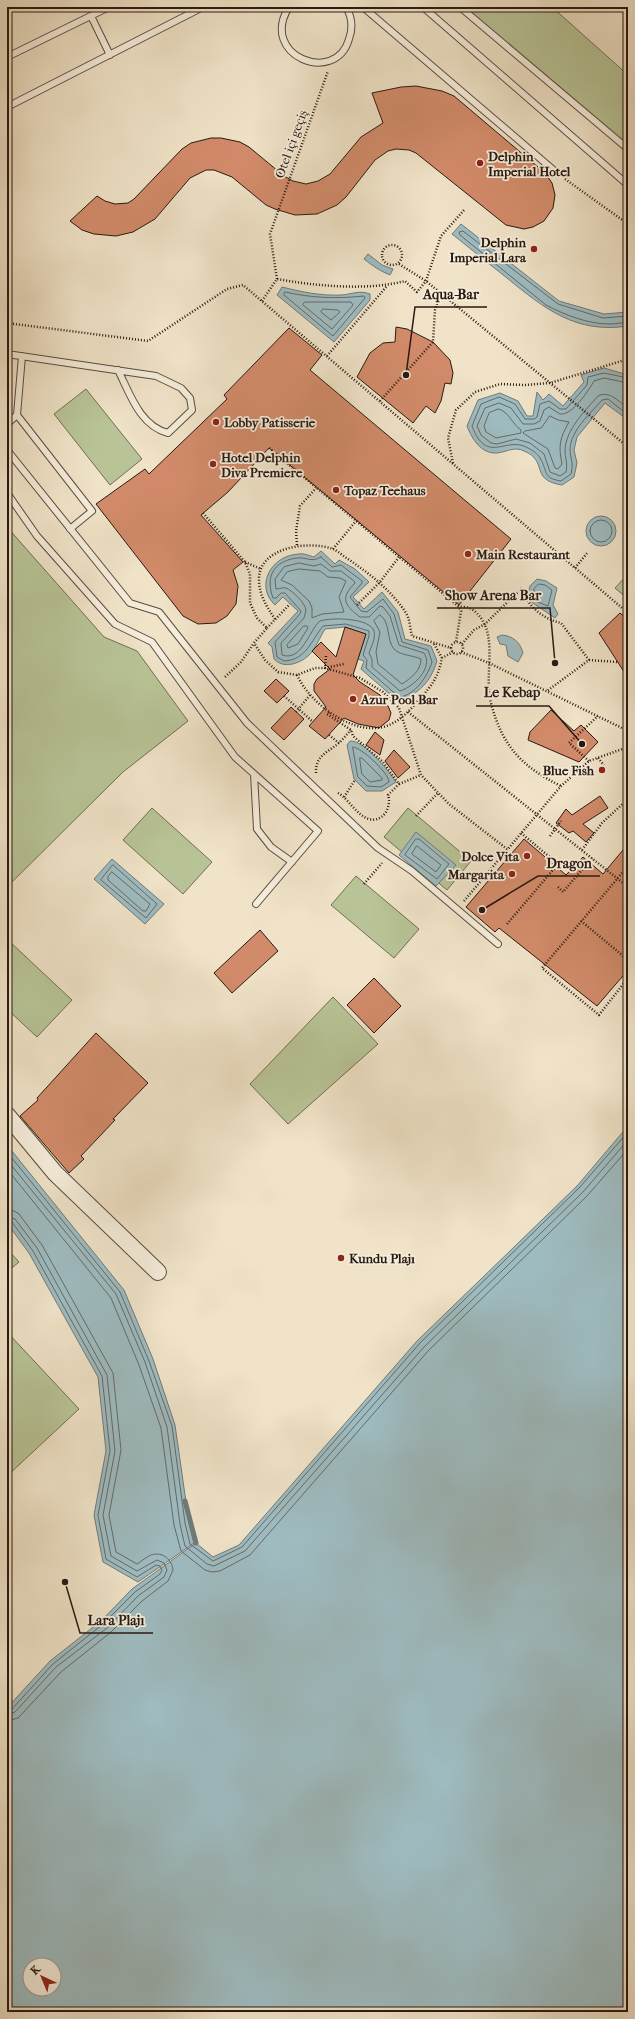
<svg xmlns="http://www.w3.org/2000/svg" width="635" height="2019" font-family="'IM FELL French Canon',serif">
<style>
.green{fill:#b8c497;stroke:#706e54}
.water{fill:#9ebbc0;stroke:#6f7a7a;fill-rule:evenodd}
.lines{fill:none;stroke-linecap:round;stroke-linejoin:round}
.shore{stroke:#646a68;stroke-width:1}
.stream{stroke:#6f7a7a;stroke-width:5}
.building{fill:#d28b6a;stroke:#291911}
.service-casing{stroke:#5b4c3f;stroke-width:8}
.tertiary-casing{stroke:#5b4c3f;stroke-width:18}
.path{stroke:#291911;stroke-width:2.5;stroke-dasharray:1 2;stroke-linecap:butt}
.service{stroke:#f5eddb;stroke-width:6}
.tertiary{stroke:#f5eddb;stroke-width:16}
.poi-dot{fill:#8f2418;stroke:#f5eddb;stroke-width:1.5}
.labels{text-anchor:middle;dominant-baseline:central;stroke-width:3.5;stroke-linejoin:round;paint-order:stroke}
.street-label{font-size:13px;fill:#291911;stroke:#f5eddb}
.poi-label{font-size:13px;font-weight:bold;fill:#291911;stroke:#f5eddb;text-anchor:start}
.leader{fill:none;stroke:#291911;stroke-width:1.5}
.callout-dot{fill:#291911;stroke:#f5eddb;stroke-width:1.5}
.callout-label{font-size:14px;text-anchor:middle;font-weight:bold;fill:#291911;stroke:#f5eddb;stroke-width:3.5;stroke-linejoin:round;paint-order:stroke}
</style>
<rect width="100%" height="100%" fill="#f0e3c8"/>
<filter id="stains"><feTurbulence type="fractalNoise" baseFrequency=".005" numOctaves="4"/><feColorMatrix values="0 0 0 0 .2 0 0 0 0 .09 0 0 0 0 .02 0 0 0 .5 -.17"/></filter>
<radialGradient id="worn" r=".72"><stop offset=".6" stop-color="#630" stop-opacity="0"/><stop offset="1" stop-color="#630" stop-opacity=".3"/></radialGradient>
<path class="green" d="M464 7H552L628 75V147Z
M86 389 142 459 110 485 54 414Z
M7 527 104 637 137 651 188 721 123 772 7 887Z
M628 574V599L615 588Z
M152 808 212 862 183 894 123 840Z
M408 808 471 861 447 890 384 837Z
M356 876 419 929 394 958 331 905Z
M9 941 72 1000 37 1037 7 1009V942Z
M333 997 378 1044 288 1124 250 1084Z
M7 1249 19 1262 7 1272Z
M7 1332 79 1409 7 1476Z"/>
<path class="water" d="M461 224 559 301 604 314 628 312V326C576 334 545 309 507 278 489 264 471 249 452 234Z
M368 254 382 265 393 269 390 275C380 271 373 266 364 259Z
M282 287C302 292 321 296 342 295 352 294 360 290 370 294V300L334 342 277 295Z
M604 368 628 375V420L605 403 577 437 574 450 577 463 574 477 562 485C529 480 549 461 524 451 514 446 507 452 497 453 481 454 472 439 467 426L478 400 500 393 518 401 527 416H533L537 392 543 400 549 394 563 406 584 382 581 375Z
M586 531a15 15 0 1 1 30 0a15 15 0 1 1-30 0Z
M321 551 335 564 339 560 355 569 369 582 353 597 364 609 382 592 398 612 405 639 431 646 437 661C430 684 419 691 400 703L361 669 364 661 358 659 366 634 345 627 325 629C320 637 315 650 308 656 299 664 283 669 274 659L272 647 268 643 298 611 283 597 275 605C254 585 272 555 299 554 304 553 310 556 314 557Z
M537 579 546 581 557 588 553 605 558 614 555 618 530 601 528 593 530 586Z
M502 635C513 636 520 642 523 653L518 662 508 656 506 645 500 644 497 637Z
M350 741C364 740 389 771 396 782L382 791H366L354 779 347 745Z
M416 832 456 865 436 886 399 855Z
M112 859 164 904 145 924 94 879Z
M628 1126V2012H7V1708L50 1661 101 1621 132 1589 196 1543 213 1557 239 1545 417 1341 577 1186ZM30 1965H54V1989H30Z
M7 1145 124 1290 153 1359 175 1425 189 1523 194 1543 138 1582 103 1562 94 1515 106 1451 98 1377 29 1253 7 1223Z"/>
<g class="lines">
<path class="shore" d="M285 292C312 298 336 299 364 296L365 298 333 336 284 295Z
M305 302H351L353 305 332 329 303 305Z
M323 309 338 310 340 312 331 320 321 312Z
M628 316 603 318 558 304 463 231 459 232 460 235 546 305C565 315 588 324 609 324 615 324 622 323 628 322
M628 378 604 373 588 377 587 385 566 409H560L549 401 540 404 537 417 534 419H525L515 404 499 397 481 404 472 426C487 466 506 435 528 448 532 450 538 454 540 458 548 471 542 478 561 481L571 474C574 462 570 459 570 449 571 430 590 414 602 400L608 399 628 415
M628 383 604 378 594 381C589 390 572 416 560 414L549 407 544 410 540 421 534 424H523L511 408 499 403 485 408 477 426 481 435 491 443 497 444 516 439 530 443 544 454 550 472 560 476 566 472C568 463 565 458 565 450 566 429 585 411 598 396 609 390 620 402 628 409
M499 409C510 413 512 424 521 430V433L496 438 486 432 484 426 489 413Z
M550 416 558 420 569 422C560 438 558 445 562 464L558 469 555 468 548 449 523 433 525 431 541 428Z
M590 531a11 11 0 1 1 22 0a11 11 0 1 1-22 0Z
M321 557 332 567 341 565 362 581V583L350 597 361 611 367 612 383 599 394 614 402 642 428 650 432 662C428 675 415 696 399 697L366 668 367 660 363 655 369 636V631L346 624 323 626C311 641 306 660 284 661L277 657 275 642 300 614 301 611 285 593H281L276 598H273C265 576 274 561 297 558 308 557 311 563 321 557Z
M299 563 314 566 321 564 330 571H341L354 581 355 583C340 598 344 605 360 617H369L380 606 383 607 390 616 399 645 424 653C434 668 413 687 400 691L372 667V659L369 653C371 647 376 638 374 631 370 618 332 617 320 621 309 630 302 662 282 655L281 643 304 618 306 610C305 603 293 591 286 588 283 587 279 589 276 589L275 579 284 567Z
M299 569 320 571 328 577 340 578 346 581 339 597 344 612 322 614 312 618V608L309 601 292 585 281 580 287 572Z
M539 584 545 585 552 590 548 606 538 602 534 598V589Z
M380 615C391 622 386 640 394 649 401 656 413 655 421 659 421 671 411 678 402 684L378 664 376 652 380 632 374 621Z
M304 626H307L308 628 298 644 288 648 287 645Z
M353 747C361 747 389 773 389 782L381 787 367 786 358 777Z
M360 758H362L382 778V780L370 782 362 774Z
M416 839H419L449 864 437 879 405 855Z
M417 846 441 865 436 872 412 854Z
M113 865 157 904 146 918 101 880Z
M112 872 150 904 146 911H143L108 880V877Z
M7 1152 120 1292 149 1361 172 1426 185 1523 190 1544 213 1561 242 1547 420 1343 579 1188 628 1132
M7 1160 116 1294 145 1362 167 1427 180 1524 185 1546 207 1564 214 1566 245 1551 424 1347 583 1192 628 1140
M7 1169 111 1298 139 1365 161 1428 174 1525 181 1551 205 1570 212 1572 220 1571 250 1555 428 1351 587 1196 628 1149
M7 1210 14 1211 19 1214 42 1245 113 1373 121 1450 109 1515 116 1552 137 1564C142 1561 146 1557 151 1555 163 1551 172 1560 173 1570L168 1581 142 1601 111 1632 61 1672 18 1718 7 1721
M7 1216 15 1219 37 1248 107 1375 115 1451 103 1515 111 1556 137 1571 157 1560 164 1563 167 1570 164 1577 138 1596 107 1628 56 1667 15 1712 7 1715
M7 1221 12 1222 33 1251 102 1376 110 1451 98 1515 106 1559 137 1577 156 1565 160 1566 162 1570 160 1574 135 1592 103 1624 53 1664 12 1709 7 1710"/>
<path class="stream" d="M185 1501 196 1543"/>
</g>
<path class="building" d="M416 86 442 91 454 96 545 173 552 183 555 195 553 208 544 221 533 227 524 229 506 225 416 153 409 150 396 149 388 151 375 160 346 197 337 205 317 214 295 215 275 209 266 205 232 177 214 170H206L190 178 155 219 133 232 116 236 94 234 82 230 70 221 97 196 105 201 115 204 128 203 134 199 182 149 191 143 211 138H221L240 142 249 147 284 176 293 181 306 184 318 181 330 174 361 137 383 123 372 93 401 87Z
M396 327 407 329 433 342 450 360 453 373 451 384 445 383 441 401 435 413 426 406 413 423 357 377 370 353 383 343 395 342Z
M289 328 322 355 310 370 511 539 459 605 269 448 228 492 201 515 243 562 233 570 238 586 236 604 227 616 216 623 198 624 183 616 96 504 145 469 149 474 227 399 224 395Z
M620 613 628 619V678L599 633Z
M345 627 366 634 353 675 360 682 380 695 388 706 391 713 389 720 379 728 358 724 344 718 325 739 309 726 326 707 314 691V684L317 679 330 669 312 651 321 642 336 657Z
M276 679 289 691 277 703 264 691Z
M291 707 304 719 284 740 271 728Z
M551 710 574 731 581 725 598 742 579 762 528 740 530 732Z
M375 732 384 740 380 755 366 745Z
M394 750 410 767 398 778 385 761Z
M600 796 608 808 583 824 594 833 586 842 573 831 569 833 556 823 566 809 572 815Z
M524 839 566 875 583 857 603 874 628 844V970L597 1006 499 928 495 932 466 907Z
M260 930 278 951 232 993 214 973Z
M374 978 401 1006 374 1033 347 1005Z
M96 1033 148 1083 113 1119 115 1120 81 1156 84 1159 69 1173 20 1116 38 1100 37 1098Z"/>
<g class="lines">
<defs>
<path id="service" d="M289 7C258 56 336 86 349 39 353 28 352 17 346 7
M363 7 557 173
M423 7 628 185
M460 7 628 149
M91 16 110 55
M7 57 109 7
M7 107 203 7
M7 354 156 376 181 388 190 398 192 410 168 433C140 426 130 394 118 370
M17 415 92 511 70 529
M7 424 17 415 22 356
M7 450 130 603 159 612 247 723 378 848 412 871 498 944
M7 493 37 536 115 624 152 642 235 757 318 831 256 904
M254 774 257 829 271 847 292 862"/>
<path id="tertiary" d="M7 1115 55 1173 158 1272"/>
</defs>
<use href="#service" class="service-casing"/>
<use href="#tertiary" class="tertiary-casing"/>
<path class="path" d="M7 10 12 7
M565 179 628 224
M382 255a10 10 0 1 1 20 0a10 10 0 1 1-20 0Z
M399 264 426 281 628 447
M277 279 270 234 328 71
M262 301 277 279C316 286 367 291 405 281L417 292 426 281 441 236 465 209
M7 323 148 341 227 289 243 285 628 613
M327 356 387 286
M380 401 433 342 435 310 440 293
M269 448 458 606 461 611 456 642
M453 463 448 438 456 410 475 392 500 384 525 385 550 383 628 359
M203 513 245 562 250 574V603L257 618 267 628 254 643 265 660 278 672 297 675 315 668H325L360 678 383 692 399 708 421 775 449 804 507 849
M297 545 296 531 300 506 316 488
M333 549 356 521
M245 562 261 569
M575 568 588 552
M357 605 380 582 399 557
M458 606C462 607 469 607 473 610 501 631 483 674 491 703 502 746 522 767 561 786
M275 619C267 607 259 595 259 580 258 547 309 540 333 549 338 551 343 556 348 559 370 574 391 590 406 613 410 619 410 629 412 636L451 648
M267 628 290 604
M451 648a6 6 0 1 1 12 0a6 6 0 1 1-12 0Z
M434 644 442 658
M462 644 474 630 485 624 522 588C527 606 543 619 561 623L589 660 547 691
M461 652 489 663 628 731
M326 656 325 668 344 664
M589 660 617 662
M297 675C310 704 356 739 389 725 401 720 410 710 419 700 432 685 438 678 442 658L453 652
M225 677 241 662 254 643
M284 696 313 722
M296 712 310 695
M329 712 327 714 351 730 353 736 383 762 399 784 421 775
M408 712 628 887
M329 735 339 743
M598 758 604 765
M589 761 569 743 598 716
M316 773C315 755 329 752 340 742 344 738 347 734 351 730
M338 793C349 799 356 815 369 819 383 823 392 807 388 795L399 784
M344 797 355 780
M416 816 438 793
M550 836 561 821
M582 850 602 823 628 799
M628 866 542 968 599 1015 628 978
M489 870 494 875
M364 884 382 863
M558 887 563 892 592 858
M464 901 561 786 589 761 628 747
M581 921 628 960
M507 924 558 864 521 833"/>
<use href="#service" class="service"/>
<use href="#tertiary" class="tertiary"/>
</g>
<g class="poi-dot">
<circle cx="480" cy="163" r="4"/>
<circle cx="534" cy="249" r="4"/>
<circle cx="216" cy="422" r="4"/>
<circle cx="213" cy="464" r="4"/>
<circle cx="336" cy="490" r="4"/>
<circle cx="468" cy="554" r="4"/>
<circle cx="353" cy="699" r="4"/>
<circle cx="602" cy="770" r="4"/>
<circle cx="527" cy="856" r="4"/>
<circle cx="512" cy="874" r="4"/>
<circle cx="341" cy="1258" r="4"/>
</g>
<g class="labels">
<g class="street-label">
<text transform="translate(291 144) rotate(-70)">Otel içi geçiş</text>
</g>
<g class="poi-label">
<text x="488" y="156">Delphin<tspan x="488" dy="15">Imperial Hotel</tspan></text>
<text x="526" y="242" text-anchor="end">Delphin<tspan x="526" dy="15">Imperial Lara</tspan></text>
<text x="224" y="422">Lobby Patisserie</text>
<text x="221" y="457">Hotel Delphin<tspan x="221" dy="15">Diva Premiere</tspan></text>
<text x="344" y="490">Topaz Teehaus</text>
<text x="476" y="554">Main Restaurant</text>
<text x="361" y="699">Azur Pool Bar</text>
<text x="594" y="770" text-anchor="end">Blue Fish</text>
<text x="519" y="856" text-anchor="end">Dolce Vita</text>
<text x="504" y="874" text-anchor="end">Margarita</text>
<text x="349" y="1258">Kundu Plajı</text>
</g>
</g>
<path class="leader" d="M406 375L415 307H487M555 663L550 608H437M582 744L549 706H476M482 910L538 876H600M65 1582L80 1633H153"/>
<g class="callout-dot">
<circle cx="406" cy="375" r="4"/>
<circle cx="555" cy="663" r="4"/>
<circle cx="582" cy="744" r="4"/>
<circle cx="482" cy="910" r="4"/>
<circle cx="65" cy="1582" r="4"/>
</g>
<g class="callout-label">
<text x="451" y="299">Aqua-Bar</text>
<text x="493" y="600">Show Arena Bar</text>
<text x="512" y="697">Le Kebap</text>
<text x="569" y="868">Dragon</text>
<text x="116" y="1625">Lara Plajı</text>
</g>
<rect width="635" height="2019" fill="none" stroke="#f0e3c8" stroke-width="24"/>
<rect x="8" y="8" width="619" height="2003" fill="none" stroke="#291911" stroke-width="2"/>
<rect x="12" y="12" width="611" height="1995" fill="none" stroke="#291911"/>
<g transform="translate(42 1977) rotate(316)"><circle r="19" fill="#f5eddb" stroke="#a3988a"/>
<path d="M0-3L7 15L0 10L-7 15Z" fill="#8f2418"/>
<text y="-6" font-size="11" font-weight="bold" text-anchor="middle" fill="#291911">K</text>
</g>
<rect width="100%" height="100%" filter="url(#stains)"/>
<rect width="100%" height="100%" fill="url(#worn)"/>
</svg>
